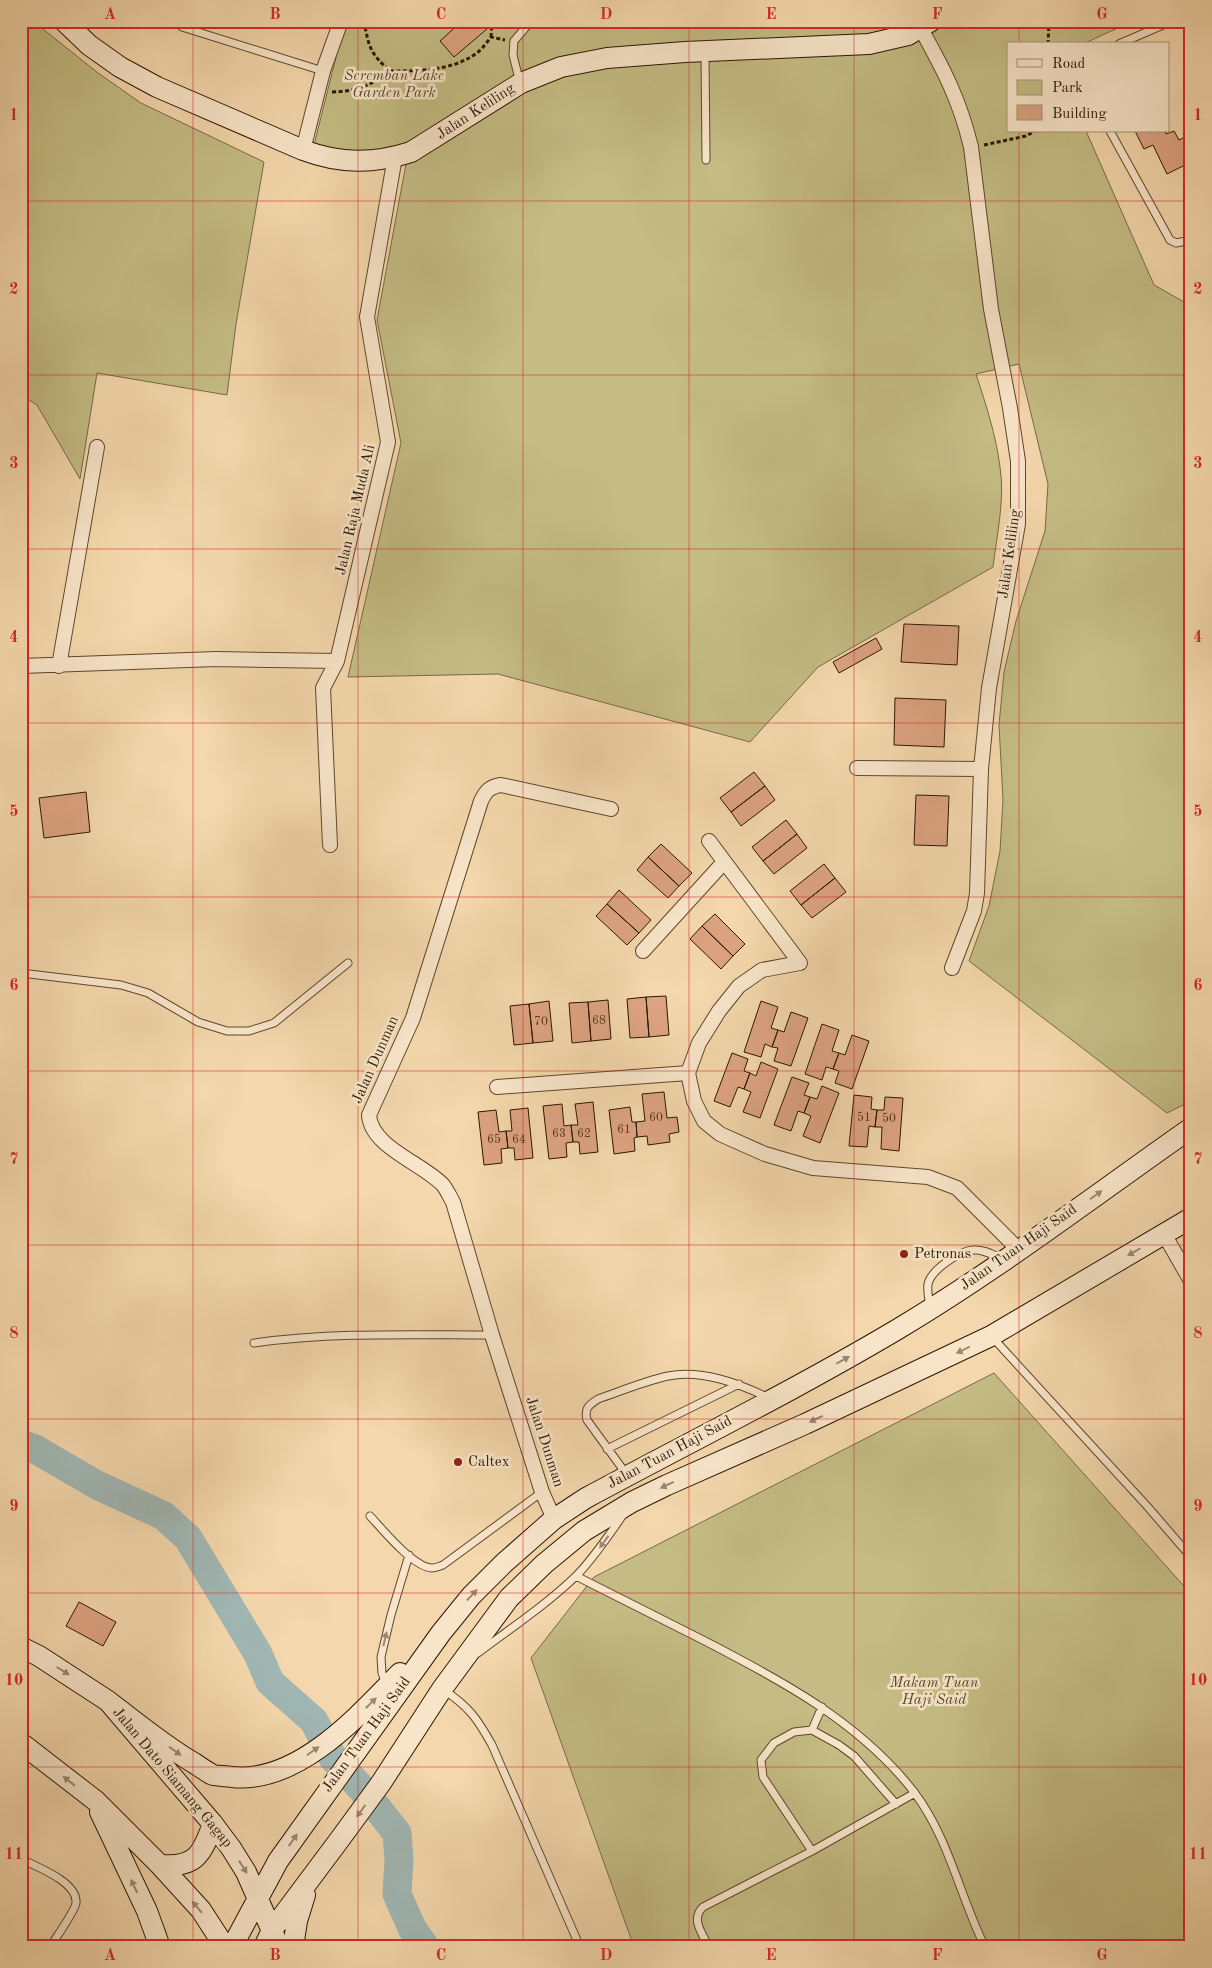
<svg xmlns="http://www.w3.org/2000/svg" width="1212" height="1968" font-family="'Old Standard TT',serif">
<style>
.green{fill:#c4bc84;stroke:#786a43}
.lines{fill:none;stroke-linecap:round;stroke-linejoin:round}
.river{stroke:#a0b7b4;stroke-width:29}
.building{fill:#dda381;stroke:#2b1702}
.lane-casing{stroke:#5d472c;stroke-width:9}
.street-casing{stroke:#5d472c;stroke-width:16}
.secondary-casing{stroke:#2b1702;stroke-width:22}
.path{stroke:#2b1702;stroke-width:3;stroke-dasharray:4 2.5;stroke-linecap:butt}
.lane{stroke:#f8e5c9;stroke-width:7}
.street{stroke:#f8e5c9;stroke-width:14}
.secondary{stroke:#f8e5c9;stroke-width:20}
.oneway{fill:#9c886f}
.grid{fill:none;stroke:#d62828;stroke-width:1;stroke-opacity:0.55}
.poi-dot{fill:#8f2418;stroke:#f8e5c9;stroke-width:2}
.labels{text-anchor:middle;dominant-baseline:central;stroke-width:5;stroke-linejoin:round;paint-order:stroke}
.number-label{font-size:12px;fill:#583a22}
.park-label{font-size:15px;font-style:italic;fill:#594929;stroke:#f8e5c9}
.street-label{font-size:15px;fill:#2b1702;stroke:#f8e5c9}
.poi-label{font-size:15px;fill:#2b1702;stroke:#f8e5c9;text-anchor:start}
.neatline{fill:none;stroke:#d62828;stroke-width:2}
.grid-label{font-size:16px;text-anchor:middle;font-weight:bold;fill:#d62828}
</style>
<rect width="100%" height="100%" fill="#f4d7ac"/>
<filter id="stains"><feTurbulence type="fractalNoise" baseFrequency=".004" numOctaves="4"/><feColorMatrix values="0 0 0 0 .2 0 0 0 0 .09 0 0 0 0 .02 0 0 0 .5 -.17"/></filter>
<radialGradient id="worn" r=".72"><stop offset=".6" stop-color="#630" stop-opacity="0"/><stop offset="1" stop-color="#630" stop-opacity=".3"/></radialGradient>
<path class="green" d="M21 21H33L98 73 141 103 264 162 236 324 227 395 97 373 80 479 37 405 21 395Z
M345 21H922L872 39 565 61 396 153 313 149Z
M942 21H1133L1083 44H1008V131H1086L1154 285 1191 306V1101L1167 1113 969 961 989 906 1000 851 1003 800 999 725 1004 672 1016 621 1045 531 1048 484 1019 364 976 374C986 405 996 435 1000 467 1005 499 997 534 993 567L818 667 750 742 498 674 348 677 401 443 377 320 406 164 521 88 562 72 932 30Z
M994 1373 1191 1594V1947H634L531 1658 594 1577Z"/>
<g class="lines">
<path class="river" d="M21 1444 35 1449 97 1485 164 1516 188 1538 258 1654 270 1682 314 1721 333 1758 362 1789 397 1833 399 1860 397 1894 412 1928 425 1947"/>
</g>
<path class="building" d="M462 21H480L487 29 454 57 440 41Z
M1135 131H1165L1166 134 1174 131 1179 140 1191 134V162L1167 174 1153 145 1144 149Z
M904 624 959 626 957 665 901 662Z
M876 638 882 649 839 673 833 662Z
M895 698 946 700 944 747 894 745Z
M754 772 765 786 731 812 720 798Z
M765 786 775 800 741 826 731 812Z
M86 792 90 832 44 838 39 798Z
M916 795 949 796 947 846 914 845Z
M786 820 797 834 763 861 752 847Z
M797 834 807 848 774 874 763 861Z
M661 844 692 873 679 886 648 857Z
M648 857 679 886 668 898 637 870Z
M824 864 835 878 801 905 790 891Z
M835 878 846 892 812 918 801 905Z
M619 890 651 920 639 933 607 904Z
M607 904 639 933 627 945 596 916Z
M715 914 745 944 733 956 702 926Z
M702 926 733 956 721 969 690 939Z
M666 996 669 1035 649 1037 646 997Z
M646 997 649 1037 630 1038 627 999Z
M608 1000 611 1039 591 1041 588 1002Z
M549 1001 553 1041 533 1043 529 1004Z
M761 1001 778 1007 771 1028 778 1030 772 1047 765 1044 761 1057 744 1052Z
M588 1002 591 1041 572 1043 569 1003Z
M529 1004 533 1043 514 1045 510 1006Z
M791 1012 808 1018 791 1066 774 1061 778 1048 772 1047 778 1030 784 1032Z
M822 1024 839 1030 832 1051 839 1053 833 1069 826 1067 822 1080 805 1074Z
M852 1035 869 1041 852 1089 835 1083 839 1071 833 1069 839 1053 845 1055Z
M732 1053 748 1059 744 1071 750 1073 744 1089 738 1087 730 1107 714 1101Z
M761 1062 778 1069 760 1118 743 1112 751 1092 744 1089 750 1073 756 1076Z
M792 1077 809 1083 804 1095 810 1097 804 1113 798 1111 791 1131 774 1125Z
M822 1086 839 1093 820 1143 803 1136 811 1116 804 1113 810 1097 817 1099Z
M664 1092 667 1118 677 1117 679 1132 669 1134 670 1142 648 1145 647 1136 637 1137 636 1122 645 1121 642 1094Z
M854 1095 872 1097 871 1109 877 1110 875 1127 869 1126 867 1147 849 1146Z
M885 1097 903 1098 899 1151 881 1149 882 1127H875L877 1110H884Z
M593 1102 598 1152 580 1154 579 1142H573L571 1125H578L575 1104Z
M562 1104 564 1126 571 1125 573 1142 566 1143 567 1157 549 1159 543 1106Z
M630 1107 632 1122H636L637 1137 634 1138 635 1151 614 1154 609 1110Z
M528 1108 533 1158 515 1160 514 1148H508L506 1131H512L510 1110Z
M496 1110 499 1132 506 1131 508 1148 501 1149 502 1163 484 1165 478 1112Z
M79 1602 116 1622 103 1646 66 1626Z"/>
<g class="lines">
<defs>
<path id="lane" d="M177 21 182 27 323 71
M1119 44 1172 21
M705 53 706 160
M520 83 513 55 514 41 531 21
M1110 131 1170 240 1176 243 1191 240
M21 973 121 985 148 993 198 1022 227 1031H249L274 1023 348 963
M930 1308C929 1300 927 1292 928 1284 931 1270 959 1251 973 1250 984 1249 993 1255 1003 1259
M993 1338 1147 1506 1191 1557
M254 1343C333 1332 413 1335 492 1335
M607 1449 739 1384
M627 1475 587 1420C584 1408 589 1405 598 1399 621 1391 645 1381 668 1376 702 1369 740 1384 769 1398
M370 1516C383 1530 413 1567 432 1568 436 1568 440 1566 443 1565L542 1492
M576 1576C618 1597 660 1618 701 1639 779 1679 860 1722 914 1792 949 1838 960 1897 985 1947
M478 1653C511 1628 546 1605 576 1576 594 1558 608 1536 623 1515
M386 1684 382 1673 381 1657 391 1615 409 1555
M444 1690C469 1707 477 1718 492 1745L580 1947
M812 1730 822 1707
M812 1851 763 1777 761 1760 774 1743 794 1732 812 1730 839 1745 854 1756 896 1804
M21 1859C37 1867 78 1882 76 1903 75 1911 55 1939 50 1947
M709 1947C703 1935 690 1919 703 1907L812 1851 915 1793"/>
<path id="street" d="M921 29C944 70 960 101 971 147L991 309 1010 408 1018 461V524L989 688 981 769 977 893 974 911 952 968
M303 150 323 71 341 21
M21 666 216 659 337 661
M59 666 97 447
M857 768 981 769
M709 841 800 963 762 970 739 986 719 1011 699 1043 688 1073 694 1101 704 1121 720 1134 765 1154 813 1168 928 1177 957 1188 1019 1250
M330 845 323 688 337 661 388 442 367 317 395 157
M643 951 724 862
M497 1087 688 1073
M1164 1234 1191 1281
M554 1519 542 1492 492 1335 453 1202C450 1197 447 1190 443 1185 422 1163 371 1147 369 1115L413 1018 481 801C486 791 489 787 501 785L611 809"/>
<path id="secondary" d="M64 21 89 45 120 67 157 87 303 150C340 164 374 164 411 152L521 83 561 67 607 58 685 52 869 44 908 35 931 21
M21 1647 39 1656 108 1701 213 1824 231 1848 246 1872 276 1940
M108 1701C136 1722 163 1745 194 1763 200 1767 207 1772 213 1775 219 1776 226 1776 232 1777 298 1784 358 1716 400 1673
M21 1743 96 1801 160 1865 201 1910 225 1947
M100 1812 147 1911 160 1947
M160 1865C196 1868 202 1854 213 1824
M232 1947 278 1861 441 1633 471 1596 504 1563 554 1519 586 1498C690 1442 797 1389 898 1329 1000 1268 1094 1196 1191 1128
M264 1947 272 1930 340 1839 381 1783 442 1689 509 1598 544 1564 584 1531 632 1502 667 1485 805 1424 991 1336 1191 1218
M293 1947 297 1921 305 1895"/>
</defs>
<use href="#lane" class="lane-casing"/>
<use href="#street" class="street-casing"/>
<use href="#secondary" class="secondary-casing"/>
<path class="path" d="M491 37 492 21
M1048 44 1049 21
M390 71C419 71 454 71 478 52 483 48 487 42 491 37L505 40
M332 92C358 91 369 86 390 71 370 53 369 48 364 21
M984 145 1026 136 1035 131"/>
<use href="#lane" class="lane"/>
<use href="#street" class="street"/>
<use href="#secondary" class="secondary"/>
</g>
<defs><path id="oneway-solid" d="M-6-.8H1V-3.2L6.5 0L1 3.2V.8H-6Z" transform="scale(1.25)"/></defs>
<g class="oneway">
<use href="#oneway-solid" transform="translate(1096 1195) rotate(-35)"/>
<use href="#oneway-solid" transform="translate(1134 1252) rotate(150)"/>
<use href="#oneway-solid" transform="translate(963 1350) rotate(154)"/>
<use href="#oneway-solid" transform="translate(843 1360) rotate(-29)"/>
<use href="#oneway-solid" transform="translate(816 1419) rotate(155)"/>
<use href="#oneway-solid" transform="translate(667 1485) rotate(155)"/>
<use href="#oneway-solid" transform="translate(604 1542) rotate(126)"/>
<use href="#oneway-solid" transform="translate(472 1595) rotate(-47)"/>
<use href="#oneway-solid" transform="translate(385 1639) rotate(-77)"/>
<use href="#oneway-solid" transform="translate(63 1671) rotate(32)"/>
<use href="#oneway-solid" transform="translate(371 1703) rotate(-45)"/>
<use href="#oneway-solid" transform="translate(175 1751) rotate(35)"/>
<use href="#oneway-solid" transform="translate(313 1751) rotate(-35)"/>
<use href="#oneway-solid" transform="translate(69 1781) rotate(-142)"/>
<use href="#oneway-solid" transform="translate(361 1811) rotate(126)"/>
<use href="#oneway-solid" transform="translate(293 1840) rotate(-55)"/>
<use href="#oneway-solid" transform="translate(243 1867) rotate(58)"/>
<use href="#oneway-solid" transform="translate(134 1886) rotate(-115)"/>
<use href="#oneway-solid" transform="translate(197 1907) rotate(-130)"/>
</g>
<path class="grid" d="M193 21V1947M358 21V1947M523 21V1947M689 21V1947M854 21V1947M1019 21V44M1019 131V1947M21 201H1191M21 375H1191M21 549H1191M21 723H1191M21 897H1191M21 1071H1191M21 1245H1191M21 1419H1191M21 1593H1191M21 1767H1191"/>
<g class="poi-dot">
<circle cx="904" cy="1254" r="5"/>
<circle cx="458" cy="1462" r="5"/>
</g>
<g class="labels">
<g class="number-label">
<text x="599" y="1021">68</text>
<text x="541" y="1022">70</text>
<text x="656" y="1118">60</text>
<text x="864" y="1118">51</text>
<text x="889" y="1119">50</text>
<text x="624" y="1130">61</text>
<text x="559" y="1134">63</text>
<text x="584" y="1134">62</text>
<text x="494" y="1140">65</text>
<text x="519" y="1140">64</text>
</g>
<g class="park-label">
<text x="394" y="76">Seremban Lake<tspan x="394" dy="17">Garden Park</tspan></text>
<text x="934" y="1683">Makam Tuan<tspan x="934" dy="17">Haji Said</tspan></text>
</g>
<g class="street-label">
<text transform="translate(476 112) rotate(-33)">Jalan Keliling</text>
<text transform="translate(356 510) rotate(-77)">Jalan Raja Muda Ali</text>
<text transform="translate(1010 554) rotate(-82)">Jalan Keliling</text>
<text transform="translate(376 1060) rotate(-66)">Jalan Dunman</text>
<text transform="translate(1019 1248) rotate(-35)">Jalan Tuan Haji Said</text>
<text transform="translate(544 1442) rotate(72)">Jalan Dunman</text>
<text transform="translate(670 1453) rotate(-28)">Jalan Tuan Haji Said</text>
<text transform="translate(367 1735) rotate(-54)">Jalan Tuan Haji Said</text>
<text transform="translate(172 1778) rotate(50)">Jalan Dato Siamang Gagap</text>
</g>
<g class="poi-label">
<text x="914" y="1254">Petronas</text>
<text x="468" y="1462">Caltex</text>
</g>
</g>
<rect width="1212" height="1968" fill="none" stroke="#f4d7ac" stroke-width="55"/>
<rect x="1007" y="42" width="162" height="90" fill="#f8e5c9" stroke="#a69379"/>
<rect x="1017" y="59" width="25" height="8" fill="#f8e5c9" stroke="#a69379"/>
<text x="1052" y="68" font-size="15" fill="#2b1702">Road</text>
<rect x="1017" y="80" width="25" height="15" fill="#c4bc84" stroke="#a69379"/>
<text x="1052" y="92" font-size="15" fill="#2b1702">Park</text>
<rect x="1017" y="105" width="25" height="15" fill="#dda381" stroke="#a69379"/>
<text x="1052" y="118" font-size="15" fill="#2b1702">Building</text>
<rect x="28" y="28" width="1156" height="1912" class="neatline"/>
<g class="grid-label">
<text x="110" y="19">A</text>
<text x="275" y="19">B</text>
<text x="441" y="19">C</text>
<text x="606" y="19">D</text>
<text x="771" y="19">E</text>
<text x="937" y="19">F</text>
<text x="1102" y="19">G</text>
<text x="14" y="120">1</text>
<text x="1198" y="120">1</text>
<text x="14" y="294">2</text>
<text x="1198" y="294">2</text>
<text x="14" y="468">3</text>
<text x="1198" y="468">3</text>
<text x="14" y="642">4</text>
<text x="1198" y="642">4</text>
<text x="14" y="816">5</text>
<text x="1198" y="816">5</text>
<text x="14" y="990">6</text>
<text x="1198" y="990">6</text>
<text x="14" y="1164">7</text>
<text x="1198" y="1164">7</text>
<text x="14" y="1338">8</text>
<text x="1198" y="1338">8</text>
<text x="14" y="1511">9</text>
<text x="1198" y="1511">9</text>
<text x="14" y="1685">10</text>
<text x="1198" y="1685">10</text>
<text x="14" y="1859">11</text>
<text x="1198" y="1859">11</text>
<text x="110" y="1960">A</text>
<text x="275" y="1960">B</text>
<text x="441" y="1960">C</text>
<text x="606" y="1960">D</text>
<text x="771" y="1960">E</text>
<text x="937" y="1960">F</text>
<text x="1102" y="1960">G</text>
</g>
<rect width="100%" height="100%" filter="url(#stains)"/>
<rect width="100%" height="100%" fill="url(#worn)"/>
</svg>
